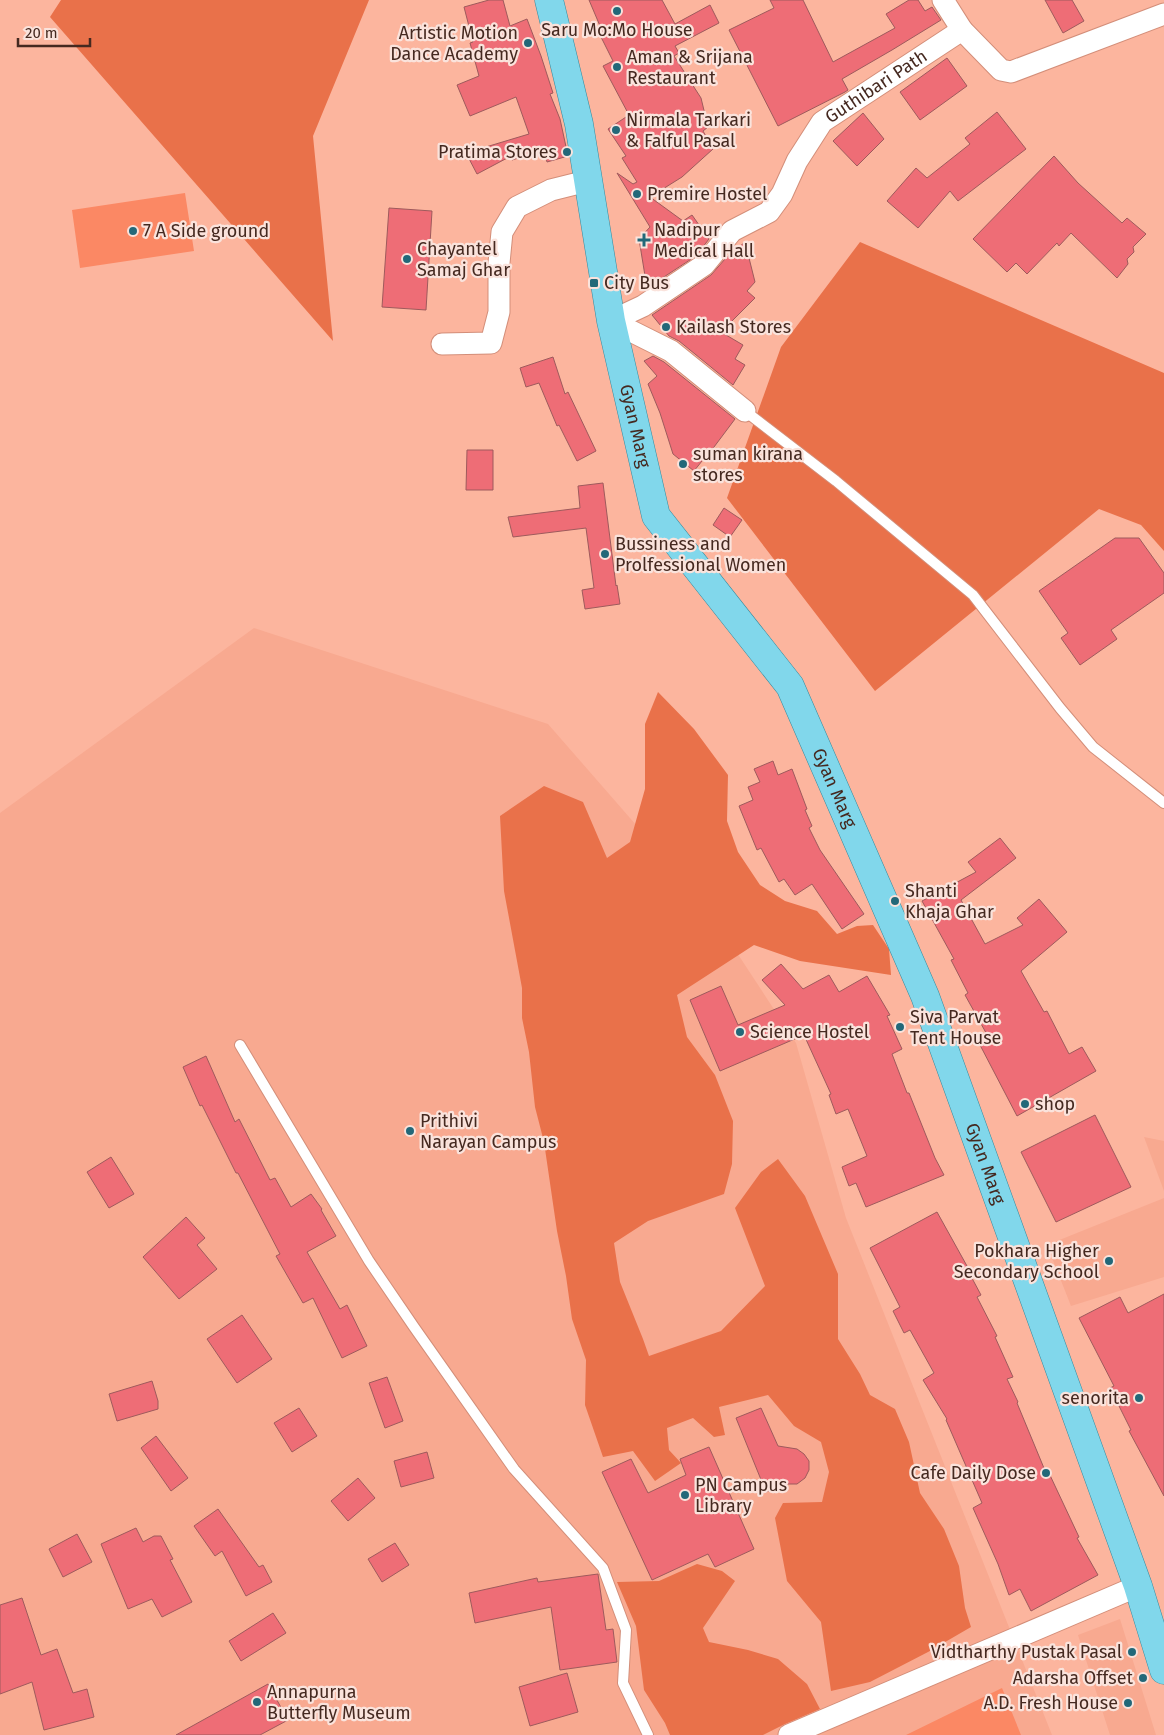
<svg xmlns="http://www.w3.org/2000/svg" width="1164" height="1735" font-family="'Fira Sans',sans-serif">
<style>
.built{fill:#f8a990}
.green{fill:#fb8864}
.forest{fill:#e9714a}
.building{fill:#ee6d76;stroke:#9e5a5c}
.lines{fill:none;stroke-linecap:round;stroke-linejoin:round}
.service-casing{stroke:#d38e79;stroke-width:12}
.minor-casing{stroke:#d38e79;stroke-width:23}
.primary-casing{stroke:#35899c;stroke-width:29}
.service{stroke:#fff;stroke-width:10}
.minor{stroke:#fff;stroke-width:21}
.primary{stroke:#81d7eb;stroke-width:28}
.poi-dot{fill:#236879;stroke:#fae3dc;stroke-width:2}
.labels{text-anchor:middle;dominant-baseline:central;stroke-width:4.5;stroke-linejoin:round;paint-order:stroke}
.poi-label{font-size:18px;fill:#452920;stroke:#fae3dc;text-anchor:start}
.street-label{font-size:18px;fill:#452920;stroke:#fae3dc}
</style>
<rect width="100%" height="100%" fill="#fcb59e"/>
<path class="built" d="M254 628 548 724 705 904 796 1043 846 1218 1052 1735H0V813Z
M1144 1137 1164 1141V1191Z
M1164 1198V1277L1071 1306 1047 1245Z
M1120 1619 1156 1735H1110L1078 1635Z"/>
<path class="green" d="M185 193 194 251 80 268 72 210Z
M1002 1688 1021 1735H906Z"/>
<path class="forest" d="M61 0H369L313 136 333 341 50 17Z
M860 242 1164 373V551L1141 525 1099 509 875 691 727 498 781 347Z
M658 692 694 729 728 775 727 821 738 852 760 885 785 901 817 911 837 934 857 926 873 925 889 949 891 975 800 961 754 945 677 995 687 1037 715 1075 733 1121 732 1164 724 1194 648 1221 614 1243 620 1282 643 1339 649 1356 721 1331 765 1286 735 1208 761 1172 778 1159 805 1196 838 1274V1339L860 1374 870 1395 895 1409 909 1442 920 1493 944 1529 959 1566 965 1608 971 1627 928 1652 870 1682 831 1691 821 1622 787 1581 775 1518 783 1503 822 1502 829 1472 821 1442 794 1426 768 1395 719 1407 725 1435 714 1437 693 1418 667 1428 669 1450 681 1463 655 1481 633 1451 603 1457 585 1405 586 1360 572 1319 566 1276 557 1231 544 1142 535 1107 529 1052 522 1018V988L504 891 500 816 544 786 583 802 607 858 630 842 645 789V724Z
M697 1564 722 1571 735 1581 703 1628 709 1642 748 1650 778 1659 807 1684 820 1709 785 1724 763 1735H670L665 1723 644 1690 636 1626 617 1582 659 1581Z"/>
<path class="building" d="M489 0H503L510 26 527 19 541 56 553 93 550 94 560 119 568 156 547 162 544 150 512 160 511 156 477 174 466 153 529 134 516 97 470 116 457 85 479 76 470 43 473 42 464 7Z
M589 0H662L675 24 710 5 719 23 675 46 679 53 674 56 701 98 708 127 703 131 713 149 682 177 650 197 683 221 692 215 709 239 696 256 647 288 639 239 650 227 617 173 633 184 637 182 622 158 626 156 608 129 629 115 603 66 613 61 600 35 603 33Z
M770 0H803L833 62 895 28 886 14 909 0H918L925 11 932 7 941 20 892 50 842 79 848 90 845 92 778 126 729 30 774 8Z
M1045 0H1072L1084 21 1063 33Z
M947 58 967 86 920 120 900 92Z
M997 112 1026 149 958 201 950 191 918 228 887 201 916 168 927 178 970 144 965 138Z
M863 113 884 139 857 166 833 141Z
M1054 156 1078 183 1122 223 1127 218 1146 234 1133 247 1134 252 1127 259 1128 264 1117 278 1071 233 1059 246 1057 243 1027 274 1016 263 1007 272 973 239Z
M389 208 432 211 426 310 382 307Z
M745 242 755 282 747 291 755 298 721 332 743 345 735 359 745 365 733 385 679 341 669 336 652 315 711 275 725 259Z
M653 356 664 362 735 419 711 451H710L694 471 673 454 660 413 648 384 657 376 644 361Z
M553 357 565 394 568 392 596 451 577 461 559 425 557 426 539 383 526 387 520 368Z
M467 450H493V490H466Z
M603 483 616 586 617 585 620 604 585 609 582 590 594 588 586 528 513 537 508 517 580 508 578 486Z
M724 508 742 520 730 537 713 525Z
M1115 538H1139L1164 573V593L1111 630 1117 639 1080 665 1061 638 1068 633 1039 591Z
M773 761 778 775 792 769 807 809 805 810 812 826 809 828 820 850 864 914 842 929 812 884 795 895 784 879 779 882 761 848 757 850 739 806 753 800 748 787 760 782 754 769Z
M1000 838 1016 858 961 900 985 944 1023 925 1017 918 1039 899 1067 932 1021 971 1044 1012 1047 1011 1069 1054 1082 1047 1096 1071 1017 1116 980 1045 990 1040 965 995 968 993 951 960 954 959 922 901 976 872 968 862Z
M781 964 803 989 829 975 839 992 867 976 890 1015 887 1016 902 1049 892 1054 907 1093H909L935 1158 944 1175 866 1207 856 1183 849 1186 842 1167 867 1156 848 1109 836 1114 829 1095 831 1094 804 1035 720 1071 690 1000 721 986 738 1025 785 1005 762 980Z
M206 1056 235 1122 239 1119 270 1180 275 1178 291 1207 311 1194 322 1209 321 1210 336 1236 307 1252 340 1309 347 1305 367 1346 342 1358 313 1298 303 1303 276 1256 280 1254 238 1173H236L202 1105 200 1106 183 1067Z
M1095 1115 1131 1187 1056 1222 1021 1152Z
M111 1157 134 1194 109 1208 87 1172Z
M937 1212 967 1266 966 1267 981 1295 977 1297 997 1336 995 1337 1013 1377 1007 1379 1018 1402 1017 1403 1046 1473 1048 1471 1079 1537 1077 1538 1098 1575 1031 1611 1020 1589 1009 1595 998 1564 973 1508 982 1503 946 1420 947 1419 923 1380 934 1373 910 1330 904 1333 893 1311 900 1307 870 1248Z
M186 1217 205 1238 197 1245 217 1269 179 1299 143 1257Z
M1164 1294V1496L1129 1431 1131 1430 1110 1388 1114 1386 1079 1318 1120 1297 1128 1313Z
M242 1315 272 1359 237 1383 207 1339Z
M387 1377 403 1421 385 1428 369 1383Z
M152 1381 158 1401V1409L117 1421 109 1394Z
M299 1408 317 1436 292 1452 274 1423Z
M761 1408 778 1446 797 1449 804 1454 809 1461V1470L805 1478 797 1484H785L766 1492 736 1418Z
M156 1436 188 1478 171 1491 141 1448Z
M709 1447 754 1549 715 1567 708 1554 652 1580 602 1472 631 1459 648 1493 686 1475 680 1459Z
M427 1452 434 1478 401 1487 394 1461Z
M358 1478 375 1498 348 1521 331 1501Z
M218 1509 259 1567 263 1565 272 1582 246 1596 222 1551 215 1556 194 1526Z
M136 1528 143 1542 154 1536H161L173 1559 170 1560 192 1602 162 1617 152 1599 128 1609 101 1544Z
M77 1534 92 1562 63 1577 49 1549Z
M395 1543 409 1565 382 1582 368 1559Z
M598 1574 606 1630 613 1629 617 1662 560 1670 551 1607 475 1623 469 1593 537 1578 538 1582Z
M22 1598 41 1655 57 1649 73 1693 87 1689 94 1717 44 1730 32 1682 0 1694V1605Z
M273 1613 286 1633 241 1661 229 1641Z
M567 1673 578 1712 530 1726 519 1687Z
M268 1684 288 1720 260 1735H176Z"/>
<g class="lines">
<defs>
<path id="service" d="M745 411 836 481 973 595 1060 708 1093 747 1164 803
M240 1045 369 1261 414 1327 514 1469 603 1568 626 1630 623 1683 648 1735"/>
<g id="minor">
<path d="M943 0 962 30"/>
<path id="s1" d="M611 321 643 306 704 265 732 231 769 212 782 194 797 161 822 122 962 30 1001 70 1011 72 1164 14"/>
<path d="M611 321 671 351 745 411"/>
<path d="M442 344 491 343 499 312V263L502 232 517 207 551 190 587 181"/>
<path d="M789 1735 1138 1586"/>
</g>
<g id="primary">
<path id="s2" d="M549 0 579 124 611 321 656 516 790 686 925 996 1138 1586 1164 1670"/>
</g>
</defs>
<use href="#service" class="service-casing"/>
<use href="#minor" class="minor-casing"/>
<use href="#primary" class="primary-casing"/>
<use href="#service" class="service"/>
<use href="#minor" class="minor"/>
<use href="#primary" class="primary"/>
</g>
<g class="poi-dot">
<circle cx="617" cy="11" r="5"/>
<circle cx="528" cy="43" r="5"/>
<circle cx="617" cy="67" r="5"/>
<circle cx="616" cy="130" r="5"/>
<circle cx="567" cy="152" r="5"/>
<circle cx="637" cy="194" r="5"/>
<circle cx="133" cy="231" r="5"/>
<path d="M641.5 232.5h5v5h5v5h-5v5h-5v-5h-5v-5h5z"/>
<circle cx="407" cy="259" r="5"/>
<rect x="589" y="278" width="10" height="10" rx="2.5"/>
<circle cx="666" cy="327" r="5"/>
<circle cx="683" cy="464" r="5"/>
<circle cx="605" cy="554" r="5"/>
<circle cx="895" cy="901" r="5"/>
<circle cx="900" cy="1027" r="5"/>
<circle cx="740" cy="1032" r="5"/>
<circle cx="1025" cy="1104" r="5"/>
<circle cx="410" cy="1131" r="5"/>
<circle cx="1109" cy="1261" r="5"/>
<circle cx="1139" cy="1398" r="5"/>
<circle cx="1046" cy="1473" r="5"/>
<circle cx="685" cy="1495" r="5"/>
<circle cx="1132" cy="1652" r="5"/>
<circle cx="1143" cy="1678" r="5"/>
<circle cx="257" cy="1702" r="5"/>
<circle cx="1128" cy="1703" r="5"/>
</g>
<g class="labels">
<g class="poi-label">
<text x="617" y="30" text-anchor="middle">Saru Mo:Mo House</text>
<text x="518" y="33" text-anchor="end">Artistic Motion<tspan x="518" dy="21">Dance Academy</tspan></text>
<text x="627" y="57">Aman &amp; Srijana<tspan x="627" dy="21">Restaurant</tspan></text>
<text x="626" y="120">Nirmala Tarkari<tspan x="626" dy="21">&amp; Falful Pasal</tspan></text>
<text x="557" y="152" text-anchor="end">Pratima Stores</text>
<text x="647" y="194">Premire Hostel</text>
<text x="654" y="230">Nadipur<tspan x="654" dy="21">Medical Hall</tspan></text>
<text x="143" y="231">7 A Side ground</text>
<text x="417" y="249">Chayantel<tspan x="417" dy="21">Samaj Ghar</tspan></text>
<text x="604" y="283">City Bus</text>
<text x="676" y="327">Kailash Stores</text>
<text x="693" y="454">suman kirana<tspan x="693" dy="21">stores</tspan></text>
<text x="615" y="544">Bussiness and<tspan x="615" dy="21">Prolfessional Women</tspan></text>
<text x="905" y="891">Shanti<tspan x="905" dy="21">Khaja Ghar</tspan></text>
<text x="910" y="1017">Siva Parvat<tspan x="910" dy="21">Tent House</tspan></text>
<text x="750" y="1032">Science Hostel</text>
<text x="1035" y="1104">shop</text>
<text x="420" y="1121">Prithivi<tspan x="420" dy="21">Narayan Campus</tspan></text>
<text x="1099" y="1251" text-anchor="end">Pokhara Higher<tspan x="1099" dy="21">Secondary School</tspan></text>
<text x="1129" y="1398" text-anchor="end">senorita</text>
<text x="1036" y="1473" text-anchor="end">Cafe Daily Dose</text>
<text x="695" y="1485">PN Campus<tspan x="695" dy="21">Library</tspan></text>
<text x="1122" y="1652" text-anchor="end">Vidtharthy Pustak Pasal</text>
<text x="1133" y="1678" text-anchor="end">Adarsha Offset</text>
<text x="267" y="1692">Annapurna<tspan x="267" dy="21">Butterfly Museum</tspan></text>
<text x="1118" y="1703" text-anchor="end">A.D. Fresh House</text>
</g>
<g class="street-label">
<text stroke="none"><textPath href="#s1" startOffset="364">Guthibari Path</textPath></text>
<text stroke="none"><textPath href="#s2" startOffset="435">Gyan Marg</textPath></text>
<text stroke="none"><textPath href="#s2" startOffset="855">Gyan Marg</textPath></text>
<text stroke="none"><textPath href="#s2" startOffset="1260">Gyan Marg</textPath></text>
</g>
</g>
<path d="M18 38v8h72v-8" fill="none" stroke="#452920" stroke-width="2.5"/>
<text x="25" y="38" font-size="15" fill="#452920" stroke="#fae3dc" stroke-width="4" paint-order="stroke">20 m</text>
</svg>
